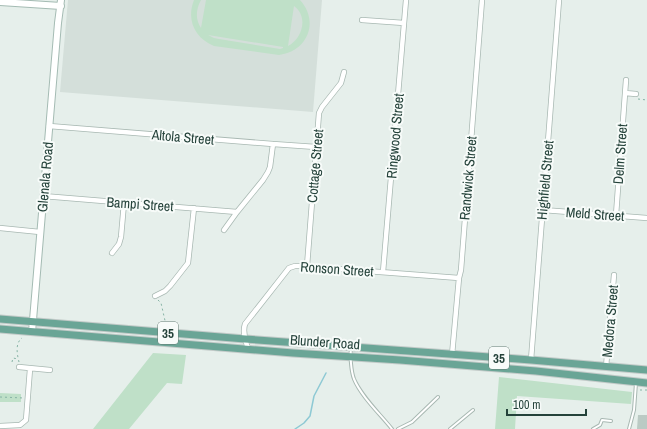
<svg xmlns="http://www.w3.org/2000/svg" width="647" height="429" font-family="'Archivo Narrow',sans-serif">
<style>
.built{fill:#d4dfda}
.green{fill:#bfe0c8;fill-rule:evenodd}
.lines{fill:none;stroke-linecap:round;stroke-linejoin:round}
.stream{stroke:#8ec9d4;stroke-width:1.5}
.building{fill:#bbcac4}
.lane-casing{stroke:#a8b8b2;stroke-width:4}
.street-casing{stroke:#a8b8b2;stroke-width:6}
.secondary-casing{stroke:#a4bbb3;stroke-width:8}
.primary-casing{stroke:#c2cac8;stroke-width:9}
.path{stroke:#86b3a5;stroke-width:1;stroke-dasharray:2 3;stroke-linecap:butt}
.lane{stroke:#fff;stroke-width:2}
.street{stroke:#fff;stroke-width:4.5}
.secondary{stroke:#fff;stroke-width:6}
.primary{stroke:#6aa596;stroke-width:7}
.labels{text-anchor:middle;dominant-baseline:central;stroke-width:4;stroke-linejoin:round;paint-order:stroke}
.shield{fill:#f7fbf9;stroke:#637a73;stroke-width:1}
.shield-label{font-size:13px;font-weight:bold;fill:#24423a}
.street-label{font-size:14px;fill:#24423a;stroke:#f7fbf9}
</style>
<rect width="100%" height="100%" fill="#e6efeb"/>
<path class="built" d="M68 0H322L313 112 60 92Z"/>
<path class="green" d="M194 0H201C196 9 195 19 201 28L206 0H300C320 22 307 52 279 55L214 46C195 38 186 20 194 0ZM294 6C309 17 302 39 288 46ZM208 35 283 47V48L280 49 219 39 214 38Z
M153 353 186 355 182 384 167 383 129 429H93Z
M499 377 632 392 631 404 517 396 515 429H495Z
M0 393 21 394V402H0Z"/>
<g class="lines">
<path class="stream" d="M295 429 304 423 310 416 314 396 326 373"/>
</g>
<path class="building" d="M638 415H647V429H637Z"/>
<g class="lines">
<defs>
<path id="lane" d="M351 348C350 356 351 371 354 379 361 396 380 414 392 429
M398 429 412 422 438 397
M450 429 473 410
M593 429 600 425 602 420 611 421
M629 429 634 410 636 383"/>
<path id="street" d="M362 20 404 23
M625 93 636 94
M49 126 273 144 316 147
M43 196 237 212
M543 210 647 218
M616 215 626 80
M0 228 40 232
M224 230 237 212 263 180 268 172 270 167 273 144
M112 253 119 244 121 237 124 203
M307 266 319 113 322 107 341 83 344 72
M383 272 406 0
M155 296 165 291 170 286 188 263 194 208
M248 349C246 341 242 333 245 324L289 268 295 266H301L459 278
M452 355 459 278 461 270 482 0
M531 360 559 0
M19 367 50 370
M606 367 614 275
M0 426 20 425 26 420 30 369"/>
<path id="secondary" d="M0 2 61 6
M32 332 58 23 61 0"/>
<path id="primary" d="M0 319 245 339 531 360 647 370
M0 329 293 353 400 360 536 371 647 383"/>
</defs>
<use href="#lane" class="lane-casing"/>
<use href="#street" class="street-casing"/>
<use href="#secondary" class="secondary-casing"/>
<use href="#primary" class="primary-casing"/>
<path class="path" d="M638 99 647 100
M158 300 161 303 166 325
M12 362 13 358 18 359
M19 362C17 354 15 343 22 338
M640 390H647
M0 397 24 398"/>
<use href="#lane" class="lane"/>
<use href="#street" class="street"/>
<use href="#secondary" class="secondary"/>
<use href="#primary" class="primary"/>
</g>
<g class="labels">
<g class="shield">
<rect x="158" y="322" width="20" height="22" rx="3"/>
<rect x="489" y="347" width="20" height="22" rx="3"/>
</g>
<g class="shield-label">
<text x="168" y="333">35</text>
<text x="499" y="358">35</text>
</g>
<g class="street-label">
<text transform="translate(395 136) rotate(-85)">Ringwood Street</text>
<text transform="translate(183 137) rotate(5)">Altola Street</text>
<text transform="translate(620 154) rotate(-86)">Delm Street</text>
<text transform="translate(315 166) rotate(-85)">Cottage Street</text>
<text transform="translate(45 177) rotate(-85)">Glenala Road</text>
<text transform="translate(468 178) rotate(-85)">Randwick Street</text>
<text transform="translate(545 180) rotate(-85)">Highfield Street</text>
<text transform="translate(140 204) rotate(4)">Bampi Street</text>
<text transform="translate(595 214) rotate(4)">Meld Street</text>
<text transform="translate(337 269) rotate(4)">Ronson Street</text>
<text transform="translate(610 321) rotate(-85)">Medora Street</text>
<text transform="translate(325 342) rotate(4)">Blunder Road</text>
</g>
</g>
<path d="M507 409v6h79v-6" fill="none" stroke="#24423a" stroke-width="2"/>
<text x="513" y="409" font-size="12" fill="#24423a" stroke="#f7fbf9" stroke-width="3" paint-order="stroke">100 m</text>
</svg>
